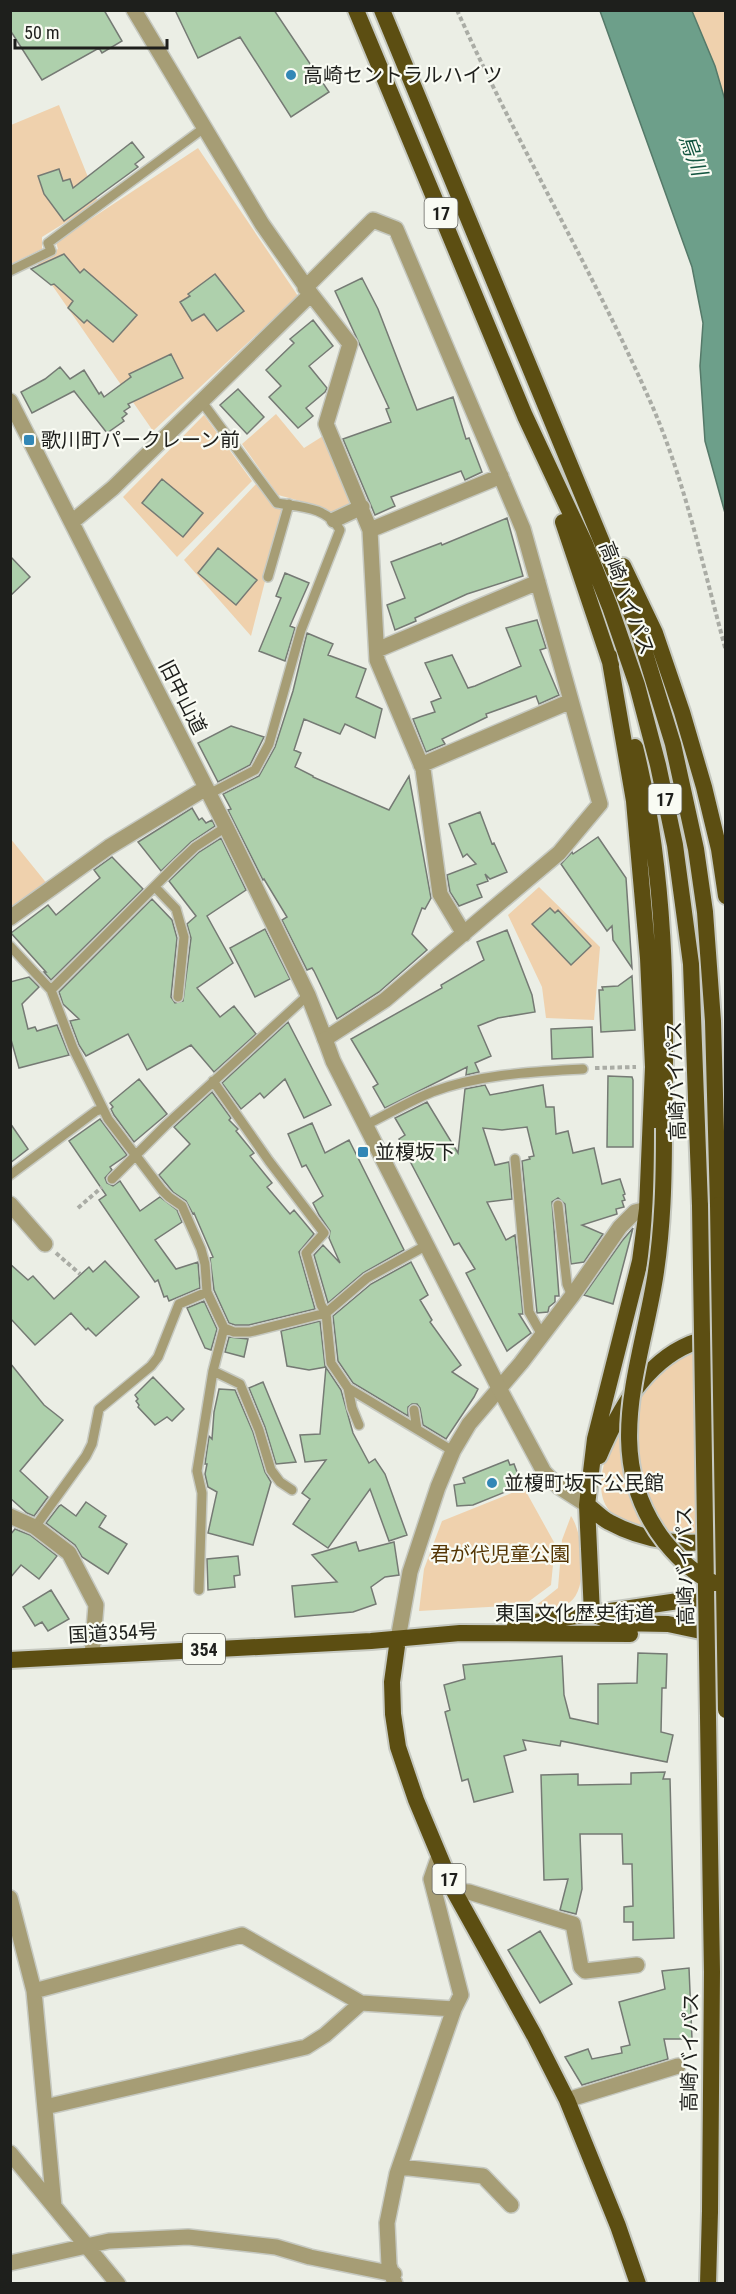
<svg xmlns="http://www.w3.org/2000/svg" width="736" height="2294" font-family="'Roboto Condensed','Noto Sans JP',sans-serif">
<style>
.green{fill:#efd1ad}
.water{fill:#6d9f8a;stroke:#557969;stroke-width:1.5}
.building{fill:#aed0ac;stroke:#757a74;stroke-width:1.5}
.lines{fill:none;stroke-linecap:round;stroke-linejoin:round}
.service-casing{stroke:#c6c9c1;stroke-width:12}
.minor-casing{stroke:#c6c9c1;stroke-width:18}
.tertiary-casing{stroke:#c6c9c1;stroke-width:18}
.trunk-casing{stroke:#c6c9c1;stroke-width:20}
.path{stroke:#aaaca5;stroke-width:4;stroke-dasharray:4.5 3;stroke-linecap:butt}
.service{stroke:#a69d75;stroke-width:9}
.minor{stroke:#a69d75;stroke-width:15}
.tertiary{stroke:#a69d75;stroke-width:15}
.trunk{stroke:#5c4e12;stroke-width:16}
.trunk-bridge-casing{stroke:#c6c9c1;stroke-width:20;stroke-linecap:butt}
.trunk-bridge{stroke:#5c4e12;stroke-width:16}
.poi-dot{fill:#3287b6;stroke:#f9fbf3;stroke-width:2}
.labels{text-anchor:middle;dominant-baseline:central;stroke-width:4.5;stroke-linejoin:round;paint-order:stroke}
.shield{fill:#f9fbf3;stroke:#60615c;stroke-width:1.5}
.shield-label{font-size:18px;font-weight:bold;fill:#1e1f1c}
.poi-label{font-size:20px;fill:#1e1f1c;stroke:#f9fbf3;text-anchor:start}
.street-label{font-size:20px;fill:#1e1f1c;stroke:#f9fbf3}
.park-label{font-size:20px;fill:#553604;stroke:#f9fbf3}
.water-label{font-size:21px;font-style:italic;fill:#12543f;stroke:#f9fbf3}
</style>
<rect width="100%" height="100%" fill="#ebeee5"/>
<path class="green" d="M692 11H725V100L715 66Z
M59 105 98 202 42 237V249L11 264V125Z
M198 148 298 296 153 431 36 262 58 249 56 242Z
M276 414 304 448 323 436 356 505 332 515 319 506 278 495 242 444Z
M204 415 252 481 177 557 123 497Z
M256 484 283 511 251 636 184 560Z
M10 838 48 885 10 913Z
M539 887 600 947 594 1020 546 1018 542 987 508 915Z
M711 1347 720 1348 722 1528C698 1537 679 1533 655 1528 640 1526 619 1523 609 1510 579 1474 642 1382 673 1360 683 1353 699 1348 711 1347Z
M524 1488 555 1544 551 1585 524 1605 419 1611 424 1569 442 1521Z
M571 1516C583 1533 589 1588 570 1602 559 1610 542 1611 529 1611L558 1588 562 1540Z"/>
<path class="water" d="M600 11H692L715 66 725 100V513L705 441 700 366 703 323 692 267Z"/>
<path class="building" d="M10 10H104L122 41 102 53 99 48 42 80 10 30Z
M175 10H274L329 92 291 117 240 37 198 58Z
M132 142 144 157 135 164 138 167 64 221 44 194 38 176 59 169 63 181 70 179 73 188Z
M64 254 80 273 84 269 137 315 113 342 87 320 84 323 68 308 73 301 54 284 51 285 31 269Z
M215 274 244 311 217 331 204 314 192 321 180 302 190 296 188 294Z
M362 278 378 309 417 410 453 397 466 439 469 438 482 472 465 480 461 471 391 497 395 506 375 515 343 439 391 422 386 409 389 408 335 291Z
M313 320 333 346 309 366 327 388 325 392 306 408 313 416 298 428 269 397 281 386 266 370 294 343 290 339Z
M171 354 183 378 128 404 130 407 124 411 127 414 122 418 124 421 107 433 74 391 32 413 21 392 45 379 60 367 70 379 84 370 99 394 101 392 104 397 131 377 129 374Z
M238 389 264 417 247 434 220 405Z
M162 479 203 513 183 537 142 503Z
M507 518 523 576 467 594 415 618 416 621 395 630 387 605 405 598 391 562 441 543 442 545Z
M218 548 257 580 236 605 198 573Z
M10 556 30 577 10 596Z
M285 573 309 583 290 626 295 628 285 661 259 651 281 598 276 596Z
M537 620 546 648 540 650 559 695 539 704 536 696 486 714 487 717 442 739 445 744 426 752 413 719 435 712 431 702 441 698 425 663 452 655 468 688 475 686 521 666 506 628Z
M307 633 333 644 328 655 366 669 356 697 382 709 375 738 345 724 340 734 304 719 294 750 301 753 295 767 313 776V777L389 810 409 776 431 898 425 909 422 908 412 934 427 950 379 992 337 1019 314 971 312 968 307 970 282 920 287 917 264 879 263 880 228 810 231 809 223 794 259 776 275 747 293 691Z
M231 726 264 737 250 765 218 782 198 743Z
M192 808 199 820 202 818 206 823 212 820 215 826 191 842 161 871 138 842Z
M480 812 492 844 494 843 507 872 490 879 485 874 488 881 477 885 482 897 459 906 450 892 447 875 476 864 467 854 463 857 449 824Z
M598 837 626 878 632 968 613 940 612 926 607 931 561 864 572 852 573 854Z
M221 838 246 890 207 916 233 963 197 988 220 1017 234 1006 256 1034 214 1072 191 1045 147 1070 128 1034 86 1056 79 1045 70 1021 79 1019 63 1004 59 992 152 899 172 920 177 938 171 997 175 1003 183 1001 191 938 187 924 196 916 169 881 199 852Z
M112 857 143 889 51 980 44 972H46L11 933 48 905 56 915 100 878 94 870Z
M550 908 555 913 558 910 591 946 571 965 532 924Z
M265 929 290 979 255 997 230 948Z
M507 930 532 995 535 1012 498 1018 478 1026 491 1056 475 1063 479 1072 466 1075 467 1067 385 1108 373 1087 378 1084 351 1039 442 988 441 985 484 960 477 942Z
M632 976 635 1030 601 1032 599 990H603L602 987 618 986Z
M29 977 39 987 22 1004 28 1029 35 1027 37 1031 57 1025 69 1055 19 1068 10 1036V982Z
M288 1022 331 1105 304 1118 285 1079 264 1098 260 1093 241 1109 222 1083Z
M592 1027 593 1057 552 1059 551 1029Z
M608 1076 632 1077 633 1080V1147H607Z
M139 1079 167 1114 134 1142 114 1115 111 1109 113 1107 110 1103Z
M485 1085 490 1095 543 1085 546 1107H554L556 1134 568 1131 573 1153 594 1148 602 1184 620 1179 625 1194 623 1195 625 1200 622 1201 624 1207 616 1209 617 1214 582 1225 603 1234 584 1262 571 1264 565 1204 558 1198 552 1202 559 1296H555V1302L549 1307 548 1312 537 1313 522 1161 530 1159 529 1157 534 1156 527 1127 502 1130 483 1128 495 1165 509 1162 512 1199 487 1202 506 1240 515 1235 523 1314H519L531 1333 507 1351 466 1273 475 1269 459 1243 454 1245 402 1146 399 1139 405 1135 395 1118 427 1102 458 1153 465 1089Z
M212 1092 231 1118 229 1120 238 1129 236 1131 254 1153 250 1156 272 1183 267 1187 290 1214 294 1210 314 1234 299 1252 315 1309 249 1325H235L229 1323 214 1290 210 1258 213 1257 194 1213 193 1214 186 1201 173 1192 159 1175 190 1144 174 1127Z
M100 1119 127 1155 110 1167 112 1170 105 1178 107 1183 113 1186 120 1181 140 1211 160 1197 177 1210 182 1222 155 1240 176 1269 198 1262 200 1288 169 1301 167 1296 164 1297 158 1280 155 1282 99 1200 106 1195 69 1141Z
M10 1123 28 1149 10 1163Z
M312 1123 325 1153 349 1140 404 1250 363 1273 328 1303 314 1255 323 1245 340 1263 329 1238 330 1231 319 1215 313 1203 323 1196 306 1165 302 1167 288 1134Z
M633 1228 613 1304 584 1295 622 1241Z
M105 1261 139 1297 96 1336 88 1328 86 1330 71 1313 35 1345 10 1318V1264L28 1280 33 1276 54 1299 89 1267 93 1272Z
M411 1262 428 1295 420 1300 432 1320 430 1322 461 1365 452 1372 478 1389 474 1397 446 1439 423 1425 420 1408 417 1404H412L408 1407V1416L353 1383 338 1361 333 1316 371 1284Z
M204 1301 217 1329 211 1350 205 1348 187 1308Z
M320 1321 325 1366 341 1390 353 1433 369 1463 375 1459 385 1474 407 1535 389 1541 370 1489 328 1548 293 1524 310 1499 302 1493 326 1460 305 1462 300 1435 320 1434 326 1367 309 1370 287 1366 281 1331Z
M229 1337 248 1339 244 1357 225 1352Z
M10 1363 44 1405 63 1420 20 1471 48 1497 34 1516 27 1513 10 1498Z
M153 1377 184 1409 172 1421 167 1417 155 1425 138 1407 139 1405 136 1401 138 1399 135 1395Z
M263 1382 296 1462 276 1464 265 1427 249 1388Z
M219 1389 235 1390 253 1432 265 1472 271 1482 253 1545 208 1533 217 1492 208 1487 205 1474 207 1464H205L209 1436 212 1439 214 1412Z
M508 1460 510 1465 514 1464 520 1480 518 1481 520 1486 473 1505 457 1506 454 1485 465 1483 463 1478Z
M86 1502 106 1516 99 1527 127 1544 108 1574 82 1557 75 1545 46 1523 59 1506 61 1505 76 1516Z
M15 1529 30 1535 57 1556 39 1579 21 1565 10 1578V1535Z
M356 1542 359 1551 394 1542 399 1575 385 1577 371 1587 376 1604 353 1612 295 1617 292 1586 337 1582 312 1555Z
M238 1556 240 1575 234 1576 235 1587 208 1590 207 1559Z
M51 1590 69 1619 48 1631 42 1622 35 1626 23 1607Z
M638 1653 667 1654 666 1688H662L661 1732 673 1735 667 1762 561 1741 560 1746 523 1740 526 1750 504 1756 513 1792 474 1802 468 1779 462 1781 445 1712 450 1710 444 1685 465 1679 463 1665 562 1656 564 1695 570 1718 598 1724V1684L637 1683Z
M665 1772 663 1779H670L674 1938 633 1940V1922H624V1907L633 1906 632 1864H623L622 1834H580L582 1889 576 1914 560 1910 568 1879 544 1880 541 1775 578 1774V1785L631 1784V1773Z
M540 1931 572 1984 540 2003 508 1950Z
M689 1968 692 2039H664L668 2059 582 2085 565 2057 588 2049 592 2059 622 2053 621 2047 630 2045 619 2002 665 1989 662 1971Z"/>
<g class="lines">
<defs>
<path id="service" d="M10 271 51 251 48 243 204 128
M202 402 277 503C301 507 327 507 340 530L301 630 269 744 255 770 209 794
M268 577 289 504
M155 887 176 909 184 937 178 997
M10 946 51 990 178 863 195 847 226 827
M51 990 73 1048 108 1119 162 1190 169 1197 182 1206 201 1249 205 1264 207 1292 224 1328 234 1332H250L326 1313 367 1278 427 1245
M213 1081 269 1161 324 1233 306 1253 321 1305 326 1313 331 1363 348 1388 453 1451
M366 1125C388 1114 410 1101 432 1092 480 1074 533 1072 583 1069
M515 1159 529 1312 542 1335
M10 1175 96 1111 103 1109
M112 1179 166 1125 308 995
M558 1205 567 1284 572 1296
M213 1371 240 1384 259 1430 271 1470 280 1482 292 1490
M348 1388 352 1408 359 1425
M414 1410 417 1429
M35 1527 86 1456 92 1444 99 1409 151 1366 158 1357 179 1304 207 1292
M199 1590 202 1493 197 1471 213 1371 224 1328"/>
<path id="minor" d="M311 294 350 344 326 424 370 530 377 660 423 769 440 894 464 934
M10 401 226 827 308 995 325 1039 385 1000 483 917 559 853 600 804 523 529 396 229 373 220 305 288
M334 520 362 507
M72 522 113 488 311 294 262 224 134 10
M370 530 501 476
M377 650 538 582
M421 765 571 701
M10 918 109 847 206 788
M10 1204 45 1244
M10 1516 35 1527 69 1553 96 1605 92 1655
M398 1639 410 1572 438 1487 453 1451 469 1424 521 1363 572 1296 620 1227 635 1212 647 1209
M454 1891 469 1892 573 1924 581 1967 585 1971 637 1965
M10 1898 34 1991 54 2206
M34 1991 242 1935 361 2003
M567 2100 678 2066
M45 2107 306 2047 325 2035 361 2003 454 2009
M10 2153 118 2284
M400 2167 483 2176 511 2205
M10 2263 109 2241 188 2237 276 2247 310 2257 394 2274
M395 2284 389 2265 387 2223 397 2174 454 2009 461 1995 431 1879 439 1856"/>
<path id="tertiary" d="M325 1039 333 1061 499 1388 544 1472 559 1487 587 1505"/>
<path id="trunk" d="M356 10 525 416 585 544 610 607 637 685 658 765 675 845 691 964 700 1206
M382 10 637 627 673 744 696 849 705 912 713 1021 718 1205
M563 522 611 665
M623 566 655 633 682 712 704 787 719 849 726 896
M609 656 634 801 648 958 653 1067 647 1209 640 1261 595 1439 587 1505 592 1614 616 1623 668 1624 715 1634
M635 747C666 871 667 1001 664 1128
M599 1456C618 1412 644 1363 690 1344 702 1339 714 1336 726 1341
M587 1505C594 1510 601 1518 609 1522 642 1540 689 1549 726 1538
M515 1625 726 1594
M398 1639 392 1682 393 1714 398 1747 416 1800 454 1891 534 2035 567 2100 618 2226 638 2284
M10 1660 371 1641 460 1633 630 1634
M708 2284 710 2211"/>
</defs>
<use href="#service" class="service-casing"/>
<use href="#minor" class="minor-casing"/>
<use href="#tertiary" class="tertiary-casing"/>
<use href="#trunk" class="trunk-casing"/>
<path class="path" d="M457 10C515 140 588 262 646 392 684 474 702 564 726 651
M595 1068 636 1067
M78 1208 102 1187
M56 1253 80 1274"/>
<use href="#service" class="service"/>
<use href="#minor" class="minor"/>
<use href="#tertiary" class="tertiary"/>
<use href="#trunk" class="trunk"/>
<defs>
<path id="trunk-bridge" d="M664 1128C664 1179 663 1228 655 1278 640 1370 600 1459 665 1542 678 1558 694 1574 714 1583
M718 1205 726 1710
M700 1206 712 1972 710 2211"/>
</defs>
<use href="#trunk-bridge" class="trunk-bridge-casing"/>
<use href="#trunk-bridge" class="trunk-bridge"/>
</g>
<g class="poi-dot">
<circle cx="291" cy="75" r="6"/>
<rect x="23" y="434" width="12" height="12" rx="3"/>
<rect x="357" y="1146" width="12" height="12" rx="3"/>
<circle cx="492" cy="1483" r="6"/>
</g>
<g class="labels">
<g class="shield">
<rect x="424.5" y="198" width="33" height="30" rx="4.5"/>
<rect x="648.5" y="784" width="33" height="30" rx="4.5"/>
<rect x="183" y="1634" width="42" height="30" rx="4.5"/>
<rect x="432.5" y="1864" width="33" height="30" rx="4.5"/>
</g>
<g class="shield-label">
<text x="441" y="213">17</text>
<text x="665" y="799">17</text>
<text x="204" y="1649">354</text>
<text x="449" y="1879">17</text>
</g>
<g class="poi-label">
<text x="303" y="75">高崎セントラルハイツ</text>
<text x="41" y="440">歌川町パークレーン前</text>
<text x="375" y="1152">並榎坂下</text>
<text x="504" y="1483">並榎町坂下公民館</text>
</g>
<g class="street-label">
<text transform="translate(627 598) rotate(69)">高崎バイパス</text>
<text transform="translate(183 697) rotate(63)">旧中山道</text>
<text transform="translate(676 1081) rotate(-92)">高崎バイパス</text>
<text transform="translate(685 1566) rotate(-91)">高崎バイパス</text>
<text x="575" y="1613">東国文化歴史街道</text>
<text transform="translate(113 1633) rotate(-3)">国道354号</text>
<text transform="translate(690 2052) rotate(-89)">高崎バイパス</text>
</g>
<g class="park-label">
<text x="500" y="1554">君が代児童公園</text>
</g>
<g class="water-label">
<text transform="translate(693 155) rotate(70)">烏川</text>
</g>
</g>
<rect width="736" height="2294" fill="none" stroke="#1e1f1c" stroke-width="24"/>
<path d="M15 39v9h152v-9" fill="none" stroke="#1e1f1c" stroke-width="3"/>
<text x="24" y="39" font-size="18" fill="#1e1f1c" stroke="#f9fbf3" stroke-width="4.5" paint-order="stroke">50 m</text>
</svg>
